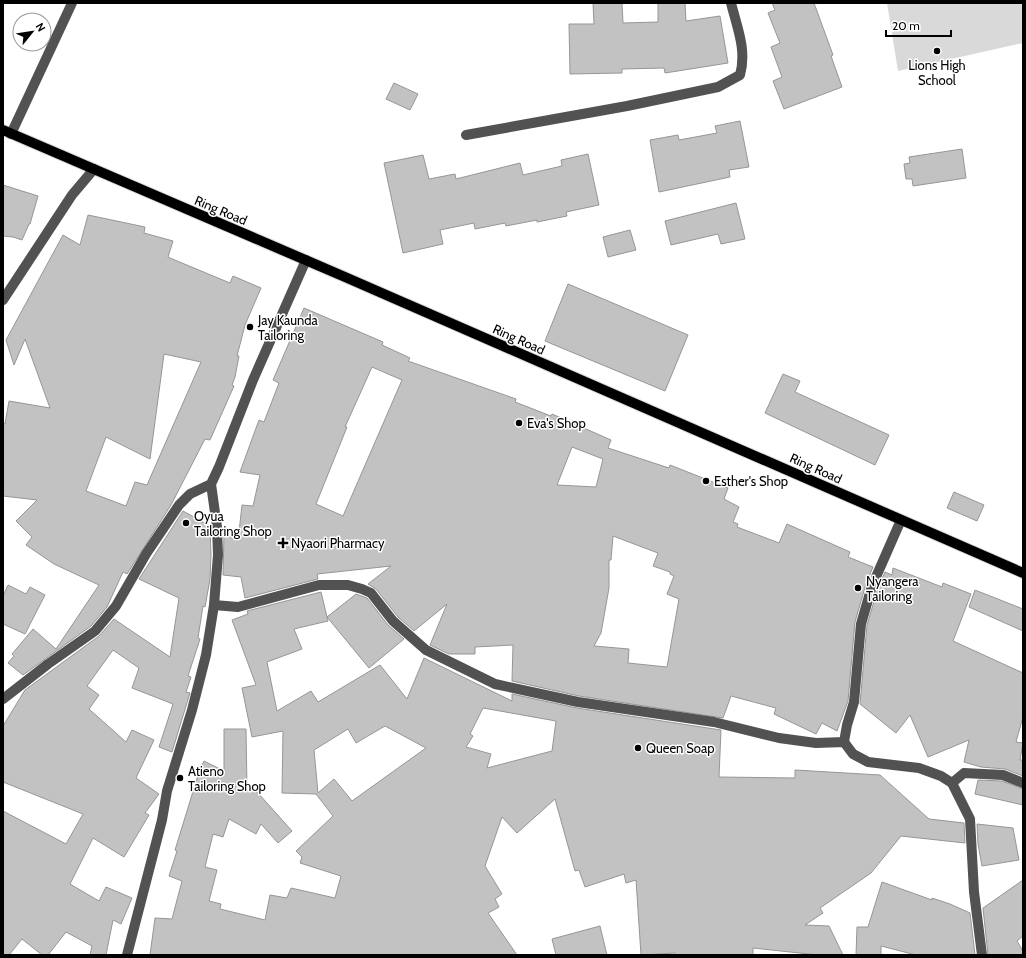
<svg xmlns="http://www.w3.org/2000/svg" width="1026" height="958" font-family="Cabin,sans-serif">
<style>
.green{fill:#d9d9d9}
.building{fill:#c2c2c2;stroke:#969696;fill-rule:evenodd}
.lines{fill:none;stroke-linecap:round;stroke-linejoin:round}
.major-casing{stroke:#dbdbdb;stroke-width:12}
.minor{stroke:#525252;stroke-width:10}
.major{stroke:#000;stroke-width:10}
.poi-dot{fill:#000;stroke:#fff;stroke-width:1.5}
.labels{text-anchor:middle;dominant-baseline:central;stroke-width:3;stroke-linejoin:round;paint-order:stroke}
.poi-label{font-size:13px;fill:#000;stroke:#fff;text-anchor:start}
.street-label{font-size:13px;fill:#000;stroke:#fff}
</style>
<rect width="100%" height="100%" fill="#fff"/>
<path class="green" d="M887 3H1023V43L898 71Z"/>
<path class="building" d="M593 3H622L623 23 658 22V3H685L686 21 720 16 728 63 665 73 664 68 622 69V73L570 74 569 24H594Z
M772 3H814L833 55 831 56 842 87 784 109 773 81 782 77 771 47 780 43 768 13 775 10Z
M394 83 418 94 410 110 386 99Z
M740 121 749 167 729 170 730 177 659 192 650 140 678 135 679 140 717 133 715 126Z
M962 149 966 178 913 186 912 179H906L904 164 910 163 909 157Z
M588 154 599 205 566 212 567 216 537 222V220L506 226 505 223 475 229 474 223 440 230 443 244 403 253 384 163 423 155 429 179 455 174 456 179 520 163 523 175 562 166 561 160Z
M3 185 38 196 30 224H29L22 240 13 237 3 236Z
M736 203 745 239 721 244 718 234 671 245 665 221Z
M88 215 145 227 144 233 173 241 168 257 170 258 230 283 233 276 261 288 245 325 237 356H239L235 377 232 385 234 386 210 440 205 439 171 505 127 574 123 572 107 607 91 626 23 675 8 663 14 656 12 654 33 629 56 649 99 585 54 564 26 545 32 537 16 521 37 500 3 496V423L5 424 9 401 50 408 25 339 14 365 6 340 63 235 80 245ZM164 354 201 362 147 485 135 482 126 506 86 491 106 437 150 459Z
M630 230 636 250 608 257 603 237Z
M568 284 688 335 665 391 545 341Z
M304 308 383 342 382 345 410 358 408 361 516 399 515 402 551 416 552 414 611 440 608 448 669 468 670 465 728 488 724 499 739 507 733 522 738 524 737 527 779 543 787 524 850 552 848 557 873 567 866 584 855 622 848 701 837 731 822 723 816 734 774 714 776 708 731 696 723 718 579 696 512 681 513 645 475 647V654H449L430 645 447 604 414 631 398 617 376 589 368 584 391 566 317 574 318 579 245 598 241 577 223 575 224 534 238 541 242 505 253 506 260 475 240 472 259 420 264 422 279 383 273 380ZM372 367 402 380 343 516 316 504 347 427H345ZM572 447 603 459 596 487 557 485ZM613 536 658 553 653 566 670 572V574L674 576 667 594 679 599 667 667 628 663 629 649 594 646 601 633 609 588V560H611Z
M783 374 800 381 795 392 889 435 875 465 765 413Z
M954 492 984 505 977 521 947 508Z
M183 511 210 526 211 555 210 579 205 607 203 606 198 638 200 639 188 676 191 677 186 692 190 693 172 752 159 747 173 704 132 688 139 668 113 650 87 686 99 695 89 709 126 742 132 730 154 740 136 778 159 794 145 813 149 815 124 857 93 838 70 884 99 901 106 887 132 898 121 924 113 920 106 955H90L92 946 66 932 48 955H42L22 939 9 955H3V811L66 844 83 814 3 782V726L25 690 99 636 114 619 170 657 179 598 139 579Z
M893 568 942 587 943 583 971 594 953 641 1023 673V717L1016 742 1023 743 1020 760H1023V776L1005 769 981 767 964 762 969 740 928 757 910 715 896 733 860 704 867 625 878 588 885 572 892 575Z
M8 585 26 594 30 587 45 595 25 634 3 624V596Z
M975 590 1023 609V631L969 607Z
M321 592 328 621 294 629 302 649 267 662 277 711 311 691 318 702 380 665 407 699 424 658 512 701V694L577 708 721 730 719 777 795 778V770L880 775 929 819 964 823 965 843 901 836 871 873 820 908 823 913 805 925 829 926 843 955H818L753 948V955H675V953L641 955 636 880 626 883 624 874 585 887 579 870 575 871 555 799 517 833 502 817 485 866 502 894 495 899 499 907 488 913 517 955H150L155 918 172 919 182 881 169 876 177 851 175 850 199 772 204 761 224 771V729H246L247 789 258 793 292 831 278 843 261 824 256 834 229 819 223 837 213 834 205 867 217 870 209 901 221 904 220 909 265 920 270 895 287 898 291 888 335 898 341 876 300 863 302 857 296 851 333 816 316 794 282 793 283 731 252 737 242 688 256 685 232 620 248 614 247 611ZM483 708 556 721 552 751 487 768 491 754 466 747 473 736 470 734ZM385 726 426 748 352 801 334 779 318 793 314 750 348 729 356 743Z
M356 594 367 598 388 625 404 639 369 668 327 617Z
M978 780 1002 781 1023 789V805L975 794Z
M977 824 1013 828 1019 860 982 866 978 844Z
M1023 880V936L1017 941 1023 951V955H988L983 908Z
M882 882 932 900V898L950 904 970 913 975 955H916L881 946V955H856L857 927H868Z
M600 926 607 955H556L552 939Z"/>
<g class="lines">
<defs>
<path id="major" d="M3 130 345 277 1023 573"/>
</defs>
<use href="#major" class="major-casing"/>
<path class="minor" d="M11 134 72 3
M466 135 627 106 718 87 740 75C747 50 737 27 731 3
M3 300 72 195 94 169
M901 520 872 586 861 624 854 702 847 725 844 742 853 754 868 762 919 768 941 776 952 783 970 819 974 892 982 955
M214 605 238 607 319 585H348L362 589 371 593 393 621 426 650 495 684 578 702 714 722 779 738 816 743 844 742
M3 699 48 664 95 631 116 606 146 554 179 505 190 494 211 484 219 467 253 380 306 260
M952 783 964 773 1003 775 1023 783
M127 955 162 820 167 791 192 710 206 655 214 605 218 555 217 527 211 484"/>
<use href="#major" class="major"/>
</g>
<g class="poi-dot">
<circle cx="937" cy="51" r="4"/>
<circle cx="250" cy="327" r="4"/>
<circle cx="519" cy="423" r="4"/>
<circle cx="706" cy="481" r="4"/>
<circle cx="186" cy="523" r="4"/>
<path d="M281 537h4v4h4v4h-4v4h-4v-4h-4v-4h4z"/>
<circle cx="858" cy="588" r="4"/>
<circle cx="638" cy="748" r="4"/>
<circle cx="180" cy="778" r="4"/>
</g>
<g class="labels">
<g class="poi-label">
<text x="937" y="65" text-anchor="middle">Lions High<tspan x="937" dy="15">School</tspan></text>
<text x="258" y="320">Jay Kaunda<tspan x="258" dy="15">Tailoring</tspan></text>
<text x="527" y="423">Eva's Shop</text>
<text x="714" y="481">Esther's Shop</text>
<text x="194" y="516">Oyua<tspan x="194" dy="15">Tailoring Shop</tspan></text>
<text x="291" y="543">Nyaori Pharmacy</text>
<text x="866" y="581">Nyangera<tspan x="866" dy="15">Tailoring</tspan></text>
<text x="646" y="748">Queen Soap</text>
<text x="188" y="771">Atieno<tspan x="188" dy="15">Tailoring Shop</tspan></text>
</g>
<g class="street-label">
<text transform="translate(221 210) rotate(23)">Ring Road</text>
<text transform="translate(519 339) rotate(24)">Ring Road</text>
<text transform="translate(816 468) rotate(24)">Ring Road</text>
</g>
</g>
<rect width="1026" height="958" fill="none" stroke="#000000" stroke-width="8"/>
<g transform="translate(32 32) rotate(60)"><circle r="19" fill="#ffffff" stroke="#999999"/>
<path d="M0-3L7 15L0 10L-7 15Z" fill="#000000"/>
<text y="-6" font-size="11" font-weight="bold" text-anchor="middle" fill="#000000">N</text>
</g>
<path d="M886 30v6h65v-6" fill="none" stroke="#000000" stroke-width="2"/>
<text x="892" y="30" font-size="12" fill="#000000" stroke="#ffffff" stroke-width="3" paint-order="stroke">20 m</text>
</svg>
